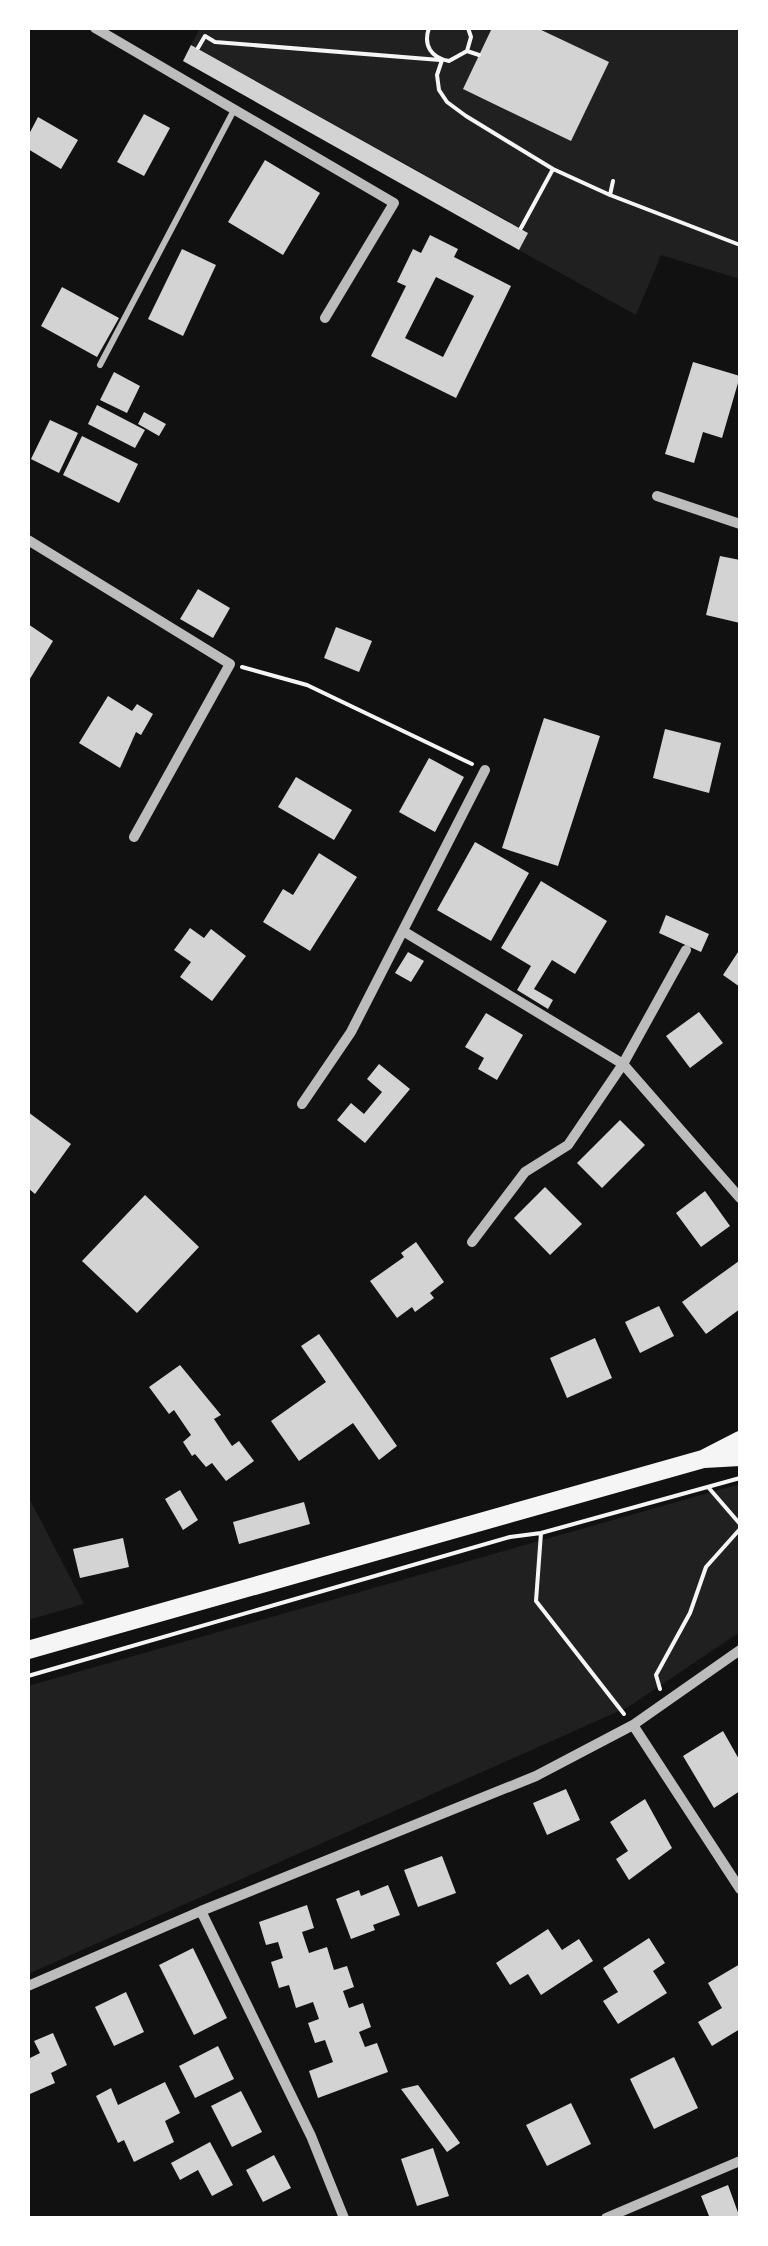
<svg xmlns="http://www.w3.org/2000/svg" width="768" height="2246" font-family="'IBM Plex Serif',serif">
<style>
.green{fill:#202020}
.building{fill:#d3d3d3;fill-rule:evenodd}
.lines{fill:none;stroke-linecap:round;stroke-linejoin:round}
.path{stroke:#f5f5f5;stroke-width:4}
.service{stroke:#bcbcbc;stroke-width:6}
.minor{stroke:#bcbcbc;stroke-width:10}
.secondary{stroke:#f5f5f5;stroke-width:18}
</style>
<rect width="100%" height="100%" fill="#111"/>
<path class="green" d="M200 28H740V279L661 255 636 315 519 250 528 232 191 45Z
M740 1484V1632L628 1707 28 1974V1686Z
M28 1496 84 1604 28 1620Z"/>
<path class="building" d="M492 28H537L609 62 571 141 463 89Z
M191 45 528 233 519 250 183 61Z
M144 114 170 128 144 176 117 162Z
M38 117 78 140 61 169 28 149V136Z
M265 160 320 193 283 255 228 222Z
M430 235 458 249 454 257 511 286 456 398 371 356 406 286 397 282 413 249 421 253ZM436 277 474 296 443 357 405 338Z
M182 249 216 265 183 336 148 319Z
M62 287 119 318 97 357 41 326Z
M693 362 740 376 722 438 703 432 694 463 665 454Z
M114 372 140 386 127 413 100 400Z
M97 405 145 430 135 448 88 424Z
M144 412 166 424 159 436 138 424Z
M50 420 78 433 59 473 31 459Z
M82 436 138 464 119 503 63 475Z
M720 556 740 560V623L706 615Z
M198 589 230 608 213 638 180 619Z
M28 624 53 641 28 682Z
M336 627 372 641 359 672 324 658Z
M108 696 132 711 137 704 153 714 141 735 136 732 120 768 79 743Z
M544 718 600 736 558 866 502 848Z
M665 729 721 743 709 793 653 778Z
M429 758 464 777 435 832 399 812Z
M296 777 352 810 334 840 278 807Z
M475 842 529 873 491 941 437 910Z
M319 853 357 877 310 951 263 922 283 889 293 895Z
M541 881 607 921 575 974 552 960 534 989 553 1000 548 1009 517 990 531 966 501 948Z
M666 915 709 934 701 952 659 933Z
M190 928 204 938 211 929 246 956 212 1001 180 977 191 962 174 950Z
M740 949V987L723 975Z
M408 952 424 961 411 982 395 973Z
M699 1012 723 1043 690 1068 666 1036Z
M486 1013 523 1035 497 1080 478 1069 484 1058 465 1047Z
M379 1064 410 1089 365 1143 337 1120 351 1103 364 1114 382 1092 367 1079Z
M28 1112 71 1144 35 1194 28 1188Z
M620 1120 645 1145 602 1188 577 1163Z
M545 1187 582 1224 550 1255 514 1218Z
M705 1191 730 1226 701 1247 676 1213Z
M145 1195 199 1247 137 1313 82 1261Z
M416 1242 444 1282 430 1293 434 1298 415 1312 412 1307 397 1318 370 1281 404 1257 401 1253Z
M739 1261 740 1309 706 1334 682 1302Z
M659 1306 674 1336 640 1353 625 1322Z
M319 1334 397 1446 379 1460 353 1423 299 1461 271 1421 326 1382 301 1346Z
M595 1338 612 1378 567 1398 550 1358Z
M180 1365 221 1415 214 1419 232 1446 239 1441 254 1461 226 1481 212 1463 206 1467 195 1454 192 1456 183 1442 191 1435 174 1410 169 1414 149 1387Z
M180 1490 198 1520 183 1530 165 1499Z
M304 1502 310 1524 239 1544 233 1522Z
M123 1538 129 1567 80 1578 73 1549Z
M723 1731 740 1761V1791L714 1808 683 1756Z
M566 1789 580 1820 547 1835 533 1803Z
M645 1799 672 1848 629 1880 616 1859 628 1851 610 1822Z
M442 1856 456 1893 418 1907 404 1870Z
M388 1885 400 1915 373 1925 375 1930 351 1939 336 1899 359 1890 361 1896Z
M307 1905 314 1928 302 1932 309 1953 327 1947 334 1970 347 1966 354 1987 343 1991 349 2008 363 2003 371 2027 359 2032 365 2047 377 2043 388 2072 318 2098 309 2071 333 2062 325 2040 315 2043 308 2023 319 2019 313 2002 296 2008 289 1985 279 1988 271 1962 283 1958 278 1942 266 1945 259 1922Z
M548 1929 562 1950 579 1939 593 1961 541 1995 528 1974 510 1985 496 1963Z
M649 1938 665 1963 653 1971 667 1993 618 2024 603 2001 618 1992 603 1968Z
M193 1948 227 2018 194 2035 159 1965Z
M740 1964V2029L712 2046 698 2022 722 2008 708 1983Z
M126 1992 144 2032 114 2046 95 2007Z
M53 2033 67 2065 51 2073 55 2083 30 2094 28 2059 40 2053 34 2041Z
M218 2046 234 2079 195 2098 179 2066Z
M674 2057 698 2108 654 2129 630 2079Z
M165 2082 180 2113 165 2121 174 2142 134 2162 124 2140 118 2143 96 2096 111 2088 118 2105Z
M418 2085 460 2143 447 2152 401 2089Z
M241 2091 262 2132 232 2147 211 2106Z
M571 2103 591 2144 547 2166 526 2125Z
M210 2142 233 2185 212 2196 198 2170 180 2180 171 2163Z
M433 2148 449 2196 417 2206 401 2159Z
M274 2155 291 2188 263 2202 246 2170Z
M728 2185 740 2218H702L709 2216 701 2196Z"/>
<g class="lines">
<path class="path" d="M429 28C423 45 431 58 449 61L467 51 471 37 468 28
M198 48 205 36 215 42 440 60
M467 51 479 55
M442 60 437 75 439 90 447 102 466 116 553 169 610 195 740 245
M610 195 613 181
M521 228 553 169
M242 667 307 685 472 764
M708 1487 740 1524
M541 1533 536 1601 624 1714
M28 1676 510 1537 541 1533 740 1478
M660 1689 656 1675 690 1613 706 1567 740 1529"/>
<path class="service" d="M100 365 234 110"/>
<path class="minor" d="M95 28 394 203 325 318
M657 496 740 524
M28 540 230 664 134 837
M403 931 623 1064 740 1198
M302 1104 351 1032 485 770
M472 1242 525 1172 568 1145 623 1064 686 950
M633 1725 740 1889
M201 1911 311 2136 344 2218
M28 1986 201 1911 536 1776 633 1725 740 1650
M606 2218 740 2161"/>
<path class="secondary" d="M704 1459 740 1457
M28 1650 703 1459 740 1440"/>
</g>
<rect width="768" height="2246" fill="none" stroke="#ffffff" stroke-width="60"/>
</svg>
